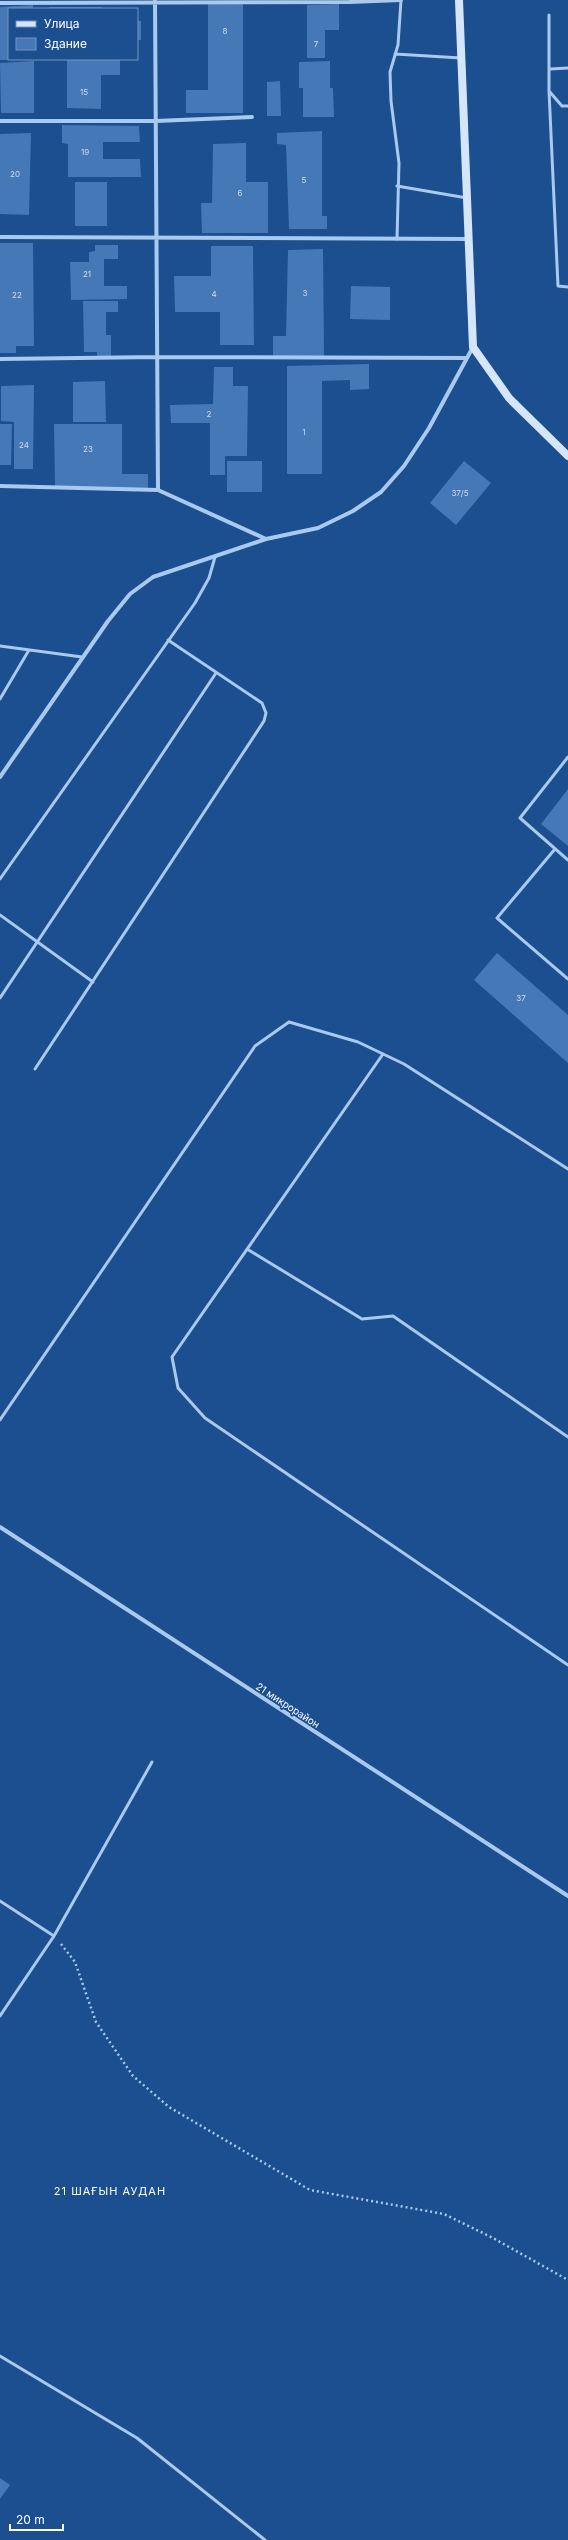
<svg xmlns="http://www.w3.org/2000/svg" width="568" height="2540" font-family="Inter,sans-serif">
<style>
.building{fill:#4478b7}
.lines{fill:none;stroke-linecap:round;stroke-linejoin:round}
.path{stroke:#a9c9ee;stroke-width:2.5;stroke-dasharray:2 3;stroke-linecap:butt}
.lane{stroke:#a9c9ee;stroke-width:3}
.street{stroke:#a9c9ee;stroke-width:4}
.secondary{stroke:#d6e6fa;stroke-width:8}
.labels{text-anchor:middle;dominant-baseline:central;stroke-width:3;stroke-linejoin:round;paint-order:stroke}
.number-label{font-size:8px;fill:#d0dded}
.street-label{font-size:10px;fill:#fff;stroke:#1b4f8f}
.neighbourhood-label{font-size:11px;letter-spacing:1px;fill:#fff;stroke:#1b4f8f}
</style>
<rect width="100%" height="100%" fill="#1b4f8f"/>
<path class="building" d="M208 4H243V113H186V90H208Z
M339 4V30H325V58H307V5Z
M33 5V9H9V60H0V7Z
M49 7H102V9H49Z
M137 21H141V40H137Z
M67 59H120V75H101V109L67 108Z
M34 61V113H1L0 63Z
M330 61V88H333L334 117H303V88H299V62Z
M280 81 281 116H267V82Z
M62 125 139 126 140 142H103V159H140L141 177H68V144L62 143Z
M322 131V216H327V229H289L286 145 277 144V133Z
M31 133 29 215 0 214V134Z
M246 143V182H268V233H202L201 203H212L213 144Z
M75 182H107V226H75Z
M0 243H33L34 346H16V353H0Z
M95 245H118V259H104V286H127V299L71 300 70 262H89V252L95 251Z
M211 246H253L254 345H220V312H175L174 276H211Z
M323 249 324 356H273V336H286L288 250Z
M351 286 390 287V320L350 319Z
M83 301H118V312H106V335H111V356H97V352H84Z
M369 364V389L350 390V380L322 381V474H287V366Z
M214 367H233V386H248L247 456H225V475H210V423H171L170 405 213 404Z
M105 381 106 422H73V382Z
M34 385 33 469H14V422L1 421V386Z
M0 424H12L11 465H0Z
M54 424H122V474H148V489L55 486Z
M227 461H262V492H227Z
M464 461 491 483 456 525 430 503Z
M568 789V846L541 824Z
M497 953 568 1015V1063L474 980Z
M0 2478 10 2485 0 2499Z"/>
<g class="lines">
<path class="path" d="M61 1944 75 1962 96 2022 133 2076 169 2107 310 2190 444 2214 493 2238 568 2280"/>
<path class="lane" d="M549 15V91L558 286 568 287
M395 54 461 58
M550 69 568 68
M549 91 562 106H568
M397 186 467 198
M397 239 399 163 391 101 390 72 398 45 401 0
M0 646 82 657
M0 699 29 650
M568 757 520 818 568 860
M555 849 497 918 568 979
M0 879 195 603 209 578 215 557
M0 915 93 982
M0 998 216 673
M383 1054 172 1357 178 1388 205 1418 568 1665
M35 1069 264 721 266 713 262 703 168 640
M247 1249 362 1319 393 1316 568 1437
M0 1420 255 1046 289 1022 358 1042 404 1064 568 1169
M0 1901 54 1936 0 2016
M54 1936 152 1762
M0 2356 137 2438 265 2540"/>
<path class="street" d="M155 0 158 490
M0 3 349 2 401 0
M0 121H156L252 117
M0 237 469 239
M0 359 157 357 467 358
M0 486 158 490 266 539
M0 777 108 621 130 594 153 577 266 539 318 528 353 511 381 492 404 466 429 428 473 347
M0 1527 568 1896"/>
<path class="secondary" d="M459 0 473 347 509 398 568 456"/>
</g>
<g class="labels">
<g class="number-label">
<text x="225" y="31">8</text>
<text x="316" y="44">7</text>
<text x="84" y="92">15</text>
<text x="85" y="152">19</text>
<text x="15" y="174">20</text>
<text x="304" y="180">5</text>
<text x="240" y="193">6</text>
<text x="87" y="274">21</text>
<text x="305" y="293">3</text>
<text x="214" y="294">4</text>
<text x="17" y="295">22</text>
<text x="209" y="414">2</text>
<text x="304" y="432">1</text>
<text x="24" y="445">24</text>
<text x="88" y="449">23</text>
<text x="460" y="493">37/5</text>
<text x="521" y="998">37</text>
</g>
<g class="street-label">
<text transform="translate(288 1705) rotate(33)">21 микрорайон</text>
</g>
<g class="neighbourhood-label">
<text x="110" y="2191">21 ШАҒЫН АУДАН</text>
</g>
</g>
<rect x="8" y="8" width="130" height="52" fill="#1b4f8f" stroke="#7695bc"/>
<rect x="16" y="21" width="20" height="6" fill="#d6e6fa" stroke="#7695bc"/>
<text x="44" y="28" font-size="12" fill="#ffffff">Улица</text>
<rect x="16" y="38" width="20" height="12" fill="#4478b7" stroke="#7695bc"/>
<text x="44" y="48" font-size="12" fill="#ffffff">Здание</text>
<path d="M10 2524v6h53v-6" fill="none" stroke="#ffffff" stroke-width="2"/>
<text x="16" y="2524" font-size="12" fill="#ffffff" stroke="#1b4f8f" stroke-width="3" paint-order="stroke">20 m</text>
</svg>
